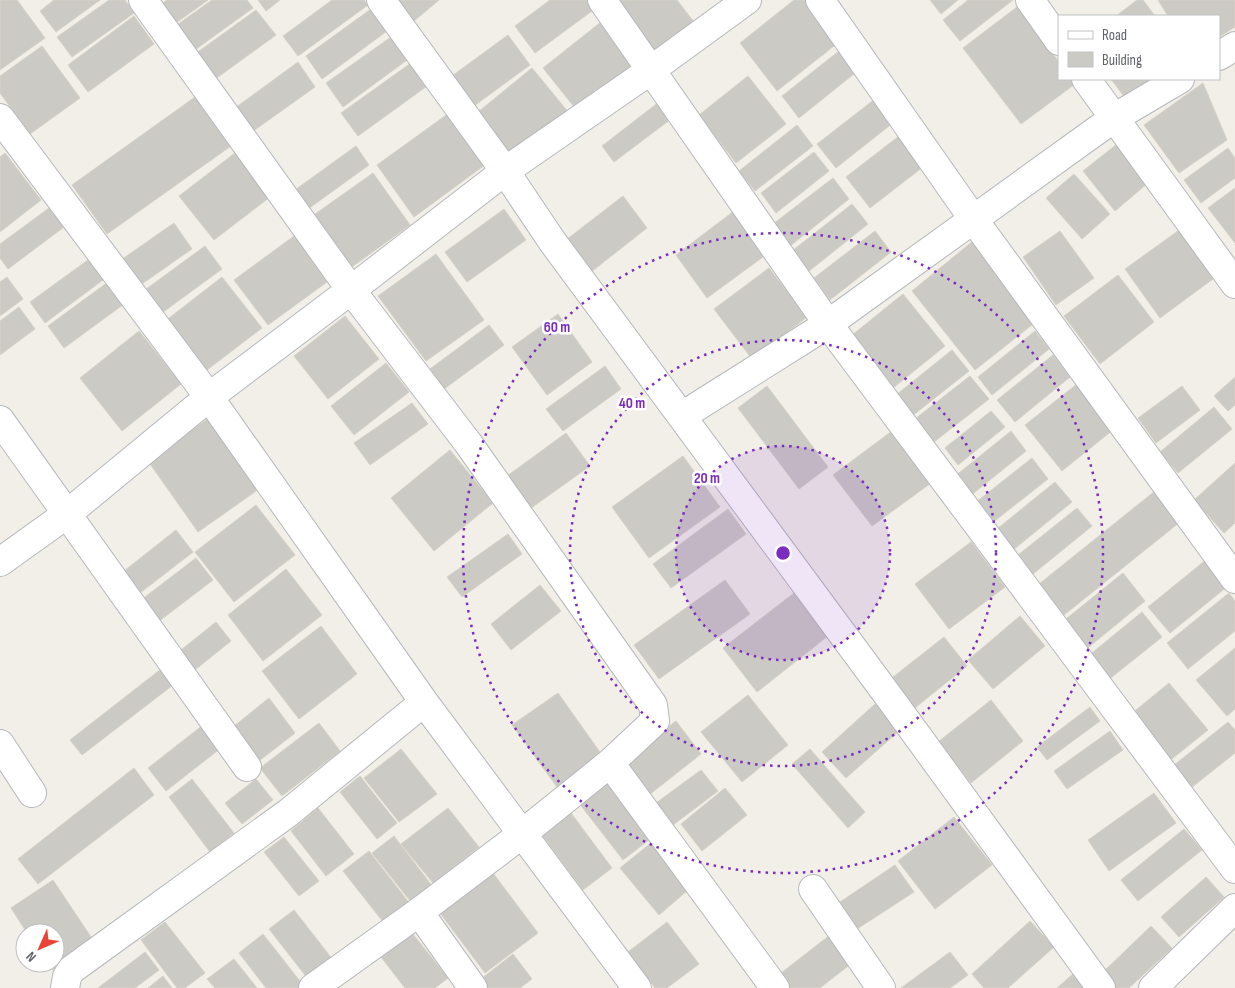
<svg xmlns="http://www.w3.org/2000/svg" width="1235" height="988" font-family="'Sofia Sans Condensed',sans-serif">
<style>
.building{fill:#cccac5;stroke:#d6d1c6}
.lines{fill:none;stroke-linecap:round;stroke-linejoin:round}
.street-casing{stroke:#b5b8bc;stroke-width:30}
.street{stroke:#fff;stroke-width:28}
.ring{fill:none;stroke:#7b2cbf;stroke-width:2.5;stroke-dasharray:2.5 5}
.centre{fill:#7b2cbf;stroke:#fff;stroke-width:2.5}
.ring-label{font-size:15px;text-anchor:middle;font-weight:bold;fill:#7b2cbf;stroke:#fff;stroke-width:5;stroke-linejoin:round;paint-order:stroke}
</style>
<rect width="100%" height="100%" fill="#f1efe8"/>
<path class="building" d="M0 0H17L45 38 0 70Z
M54 0H100L56 32 40 11Z
M109 0H125L134 13 72 57 57 37Z
M167 0H208L173 25 159 6Z
M212 0H247L253 8 192 52 174 27Z
M258 0H280L266 11Z
M332 0H364L368 5 298 56 283 36Z
M397 0H439L414 21Z
M550 0H590L596 8 535 53 515 26Z
M617 0H677L694 22 653 54Z
M794 0H806L839 42 777 91 740 43Z
M930 0H958L941 14Z
M968 0H1013L960 41 943 20Z
M1137 0H1143L1155 16H1116Z
M1158 0H1235V27L1219 37V16H1168Z
M1017 7 1059 62V79H1071L1075 84 1021 124 963 48Z
M371 9 387 31 322 79 306 56Z
M256 10 276 35 214 80 195 54Z
M134 16 154 44 88 92 68 65Z
M601 22 636 67 579 113 543 68Z
M508 35 530 65 474 106 452 76Z
M391 37 407 60 343 107 326 83Z
M42 46 80 98 30 134 0 93V76Z
M839 51 855 73 799 118 782 96Z
M298 62 315 87 252 132 235 108Z
M411 63 427 86 358 136 341 113Z
M532 68 569 113 511 161 473 116Z
M748 76 786 124 736 163 699 115Z
M1111 79H1153L1126 99Z
M1203 83 1227 140 1179 173 1144 125Z
M195 97 231 146 107 234 72 185Z
M875 99 894 122 836 168 817 144Z
M659 102 671 119 614 162 602 146Z
M449 113 486 164 414 217 377 165Z
M797 125 813 146 755 191 739 171Z
M899 136 923 167 870 208 846 177Z
M1117 144 1149 182 1115 211 1083 171Z
M356 146 369 165 308 209 295 190Z
M1228 148 1235 158V178L1201 203 1184 180Z
M814 152 829 171 776 213 761 193Z
M5 153 41 200 0 232V157Z
M235 153 270 197 214 240 179 196Z
M373 173 410 225 349 269 311 217Z
M1074 174 1110 214 1082 239 1046 198Z
M833 178 849 199 790 246 773 224Z
M1235 188V243L1208 208Z
M623 196 647 228 591 272 566 240Z
M852 204 868 224 808 272 792 251Z
M49 208 64 227 8 269 0 258V244Z
M504 209 526 240 467 282 445 252Z
M734 211 767 254 707 298 676 255Z
M174 223 192 249 136 288 118 262Z
M1182 228 1217 276 1160 318 1125 269Z
M875 231 891 252 830 300 814 278Z
M1060 231 1094 278 1056 305 1023 257Z
M294 236 327 282 268 325 234 280Z
M973 241 1037 321 975 370 912 291Z
M205 246 222 269 155 318 138 295Z
M436 254 484 320 426 361 378 296Z
M88 260 103 280 45 323 30 302Z
M769 268 807 317 752 359 714 309Z
M1118 275 1154 322 1100 364 1064 316Z
M7 277 23 299 0 316V282Z
M222 277 262 328 203 373 164 322Z
M108 282 124 304 64 348 48 326Z
M903 294 945 346 888 392 846 340Z
M19 307 35 329 0 355V321Z
M558 314 592 362 547 395 512 347Z
M345 316 379 359 328 399 294 356Z
M489 325 504 345 444 389 430 369Z
M139 331 181 384 122 431 80 378Z
M1035 331 1049 349 992 395 978 377Z
M952 350 969 371 912 416 896 395Z
M1053 355 1070 377 1015 422 997 400Z
M386 363 409 392 354 435 331 406Z
M605 366 621 389 563 431 546 409Z
M970 376 989 399 934 442 915 419Z
M1235 377V405L1228 411 1214 396Z
M1077 384 1114 429 1062 471 1025 425Z
M767 386 828 467 799 489 738 408Z
M1182 386 1200 410 1156 443 1138 418Z
M412 403 428 424 370 465 354 443Z
M1214 407 1232 429 1178 473 1160 452Z
M991 411 1005 427 958 465 945 448Z
M209 418 259 489 198 532 148 461Z
M892 431 931 483 872 526 833 475Z
M1011 431 1026 451 970 496 954 477Z
M566 433 590 466 527 511 503 479Z
M450 450 493 503 434 551 391 498Z
M683 456 720 507 649 558 612 507Z
M1032 458 1048 479 992 523 975 503Z
M1235 463V523L1224 533 1194 500Z
M1055 482 1072 502 1013 550 997 529Z
M1155 491 1180 522 1064 615 1039 584Z
M256 505 295 555 234 602 195 552Z
M1077 508 1092 526 1033 574 1018 555Z
M728 509 746 534 671 588 653 564Z
M176 530 193 552 140 593 124 571Z
M508 534 522 554 462 597 447 577Z
M971 542 1005 587 949 629 915 584Z
M196 558 213 580 158 622 141 600Z
M1207 559 1228 586 1170 633 1148 607Z
M286 569 322 615 263 661 228 615Z
M1123 573 1145 601 1084 651 1061 623Z
M725 580 750 614 659 679 634 645Z
M540 585 561 611 511 650 491 624Z
M794 593 828 636 757 692 723 648Z
M1229 593 1235 601V631L1188 669 1167 643Z
M1142 612 1162 637 1107 681 1087 657Z
M1020 616 1045 646 993 689 968 660Z
M216 622 231 641 191 673 176 654Z
M321 626 357 674 299 719 262 671Z
M944 637 967 666 911 711 888 681Z
M1235 648V709L1227 716 1196 680Z
M161 669 173 685 82 755 70 740Z
M1169 683 1208 730 1168 762 1130 715Z
M558 693 602 755 557 787 512 725Z
M748 695 788 745 742 782 701 732Z
M269 698 295 733 259 761 233 727Z
M991 700 1023 741 971 783 938 742Z
M875 704 899 731 846 778 822 752Z
M1090 707 1100 721 1047 760 1037 747Z
M676 721 701 754 649 795 623 761Z
M1228 722 1235 730V753L1186 792 1168 770Z
M319 723 340 751 282 796 260 768Z
M203 725 221 748 166 791 148 768Z
M1110 731 1123 750 1067 789 1054 771Z
M401 749 437 794 399 822 364 778Z
M810 749 865 812 848 828 792 764Z
M134 768 154 795 38 884 18 859Z
M701 770 718 791 673 825 656 803Z
M360 776 397 823 377 839 340 792Z
M192 779 234 833 210 852 169 797Z
M256 779 273 800 242 824 225 803Z
M611 779 654 836 623 860 579 803Z
M725 788 747 815 702 851 681 824Z
M1154 793 1176 823 1109 871 1088 840Z
M318 808 354 854 326 876 291 831Z
M448 808 479 847 433 883 401 844Z
M568 809 612 868 583 890 539 831Z
M954 817 992 865 935 909 898 861Z
M1184 829 1202 850 1138 901 1121 880Z
M394 836 436 891 415 907 372 853Z
M284 837 319 881 299 896 264 852Z
M651 843 688 890 659 915 620 868Z
M369 851 410 904 384 923 343 871Z
M895 865 914 892 857 929 840 902Z
M490 869 538 933 485 973 437 909Z
M1206 877 1224 897 1179 937 1161 917Z
M53 880 95 943 52 970 47 963H55V933H27L11 908Z
M294 910 337 965 312 984 269 929Z
M1030 921 1054 947 1008 988H984L972 974Z
M165 922 205 973 185 988H177L141 940Z
M667 922 699 964 667 988H655L628 952Z
M1151 926 1172 948 1129 988H1113L1100 975Z
M412 933 448 978 435 988H405L381 957Z
M263 934 303 985 299 988H266L239 953Z
M830 935 852 963 820 988H785L776 977Z
M145 952 159 970 135 988H98Z
M950 952 968 975 950 988H901Z
M513 954 532 979 520 988H479L476 983Z
M234 959 257 988H215L207 979Z
M1073 974 1085 988H1057Z
M163 976 172 988H148Z"/>
<g class="lines">
<defs>
<path id="street" d="M143 0 351 290 468 443 653 705 655 721 610 763
M381 0 505 171 552 241 892 701 1101 988
M602 0 828 324 1235 869
M820 0 974 220 1235 579
M1030 0 1059 41
M1219 56 1235 46
M1086 79 1235 284
M0 118 209 397 424 702 637 988
M682 416 828 324 1114 118 1180 79
M0 420 247 767
M0 562 67 514 209 397 351 290 505 171 651 70 747 0
M0 744 32 793
M813 889 881 988
M65 988 67 977 71 970 288 813 424 702
M313 988 419 912
M473 988 419 912 522 834 610 763 775 988
M1153 988 1235 908"/>
</defs>
<use href="#street" class="street-casing"/>
<use href="#street" class="street"/>
</g>
<circle cx="783" cy="553" r="107" fill="#7b2cbf" fill-opacity=".12"/>
<g class="ring">
<circle cx="783" cy="553" r="107"/>
<circle cx="783" cy="553" r="213"/>
<circle cx="783" cy="553" r="320"/>
</g>
<circle cx="783" cy="553" r="8" class="centre"/>
<g class="ring-label">
<text x="557" y="332">60 m</text>
<text x="632" y="408">40 m</text>
<text x="707" y="483">20 m</text>
</g>
<rect x="1058" y="15" width="162" height="65" fill="#ffffff" stroke="#bfc1c3"/>
<rect x="1068" y="31" width="25" height="8" fill="#ffffff" stroke="#bfc1c3"/>
<text x="1102" y="40" font-size="15" fill="#5f6368">Road</text>
<rect x="1068" y="52" width="25" height="15" fill="#cccac5" stroke="#bfc1c3"/>
<text x="1102" y="65" font-size="15" fill="#5f6368">Building</text>
<g transform="translate(40 948) rotate(225)"><circle r="24" fill="#ffffff" stroke="#bfc1c3"/>
<path d="M0-4L9 19L0 12L-9 19Z" fill="#ea4335"/>
<text y="-8" font-size="14" font-weight="bold" text-anchor="middle" fill="#5f6368">N</text>
</g>
</svg>
